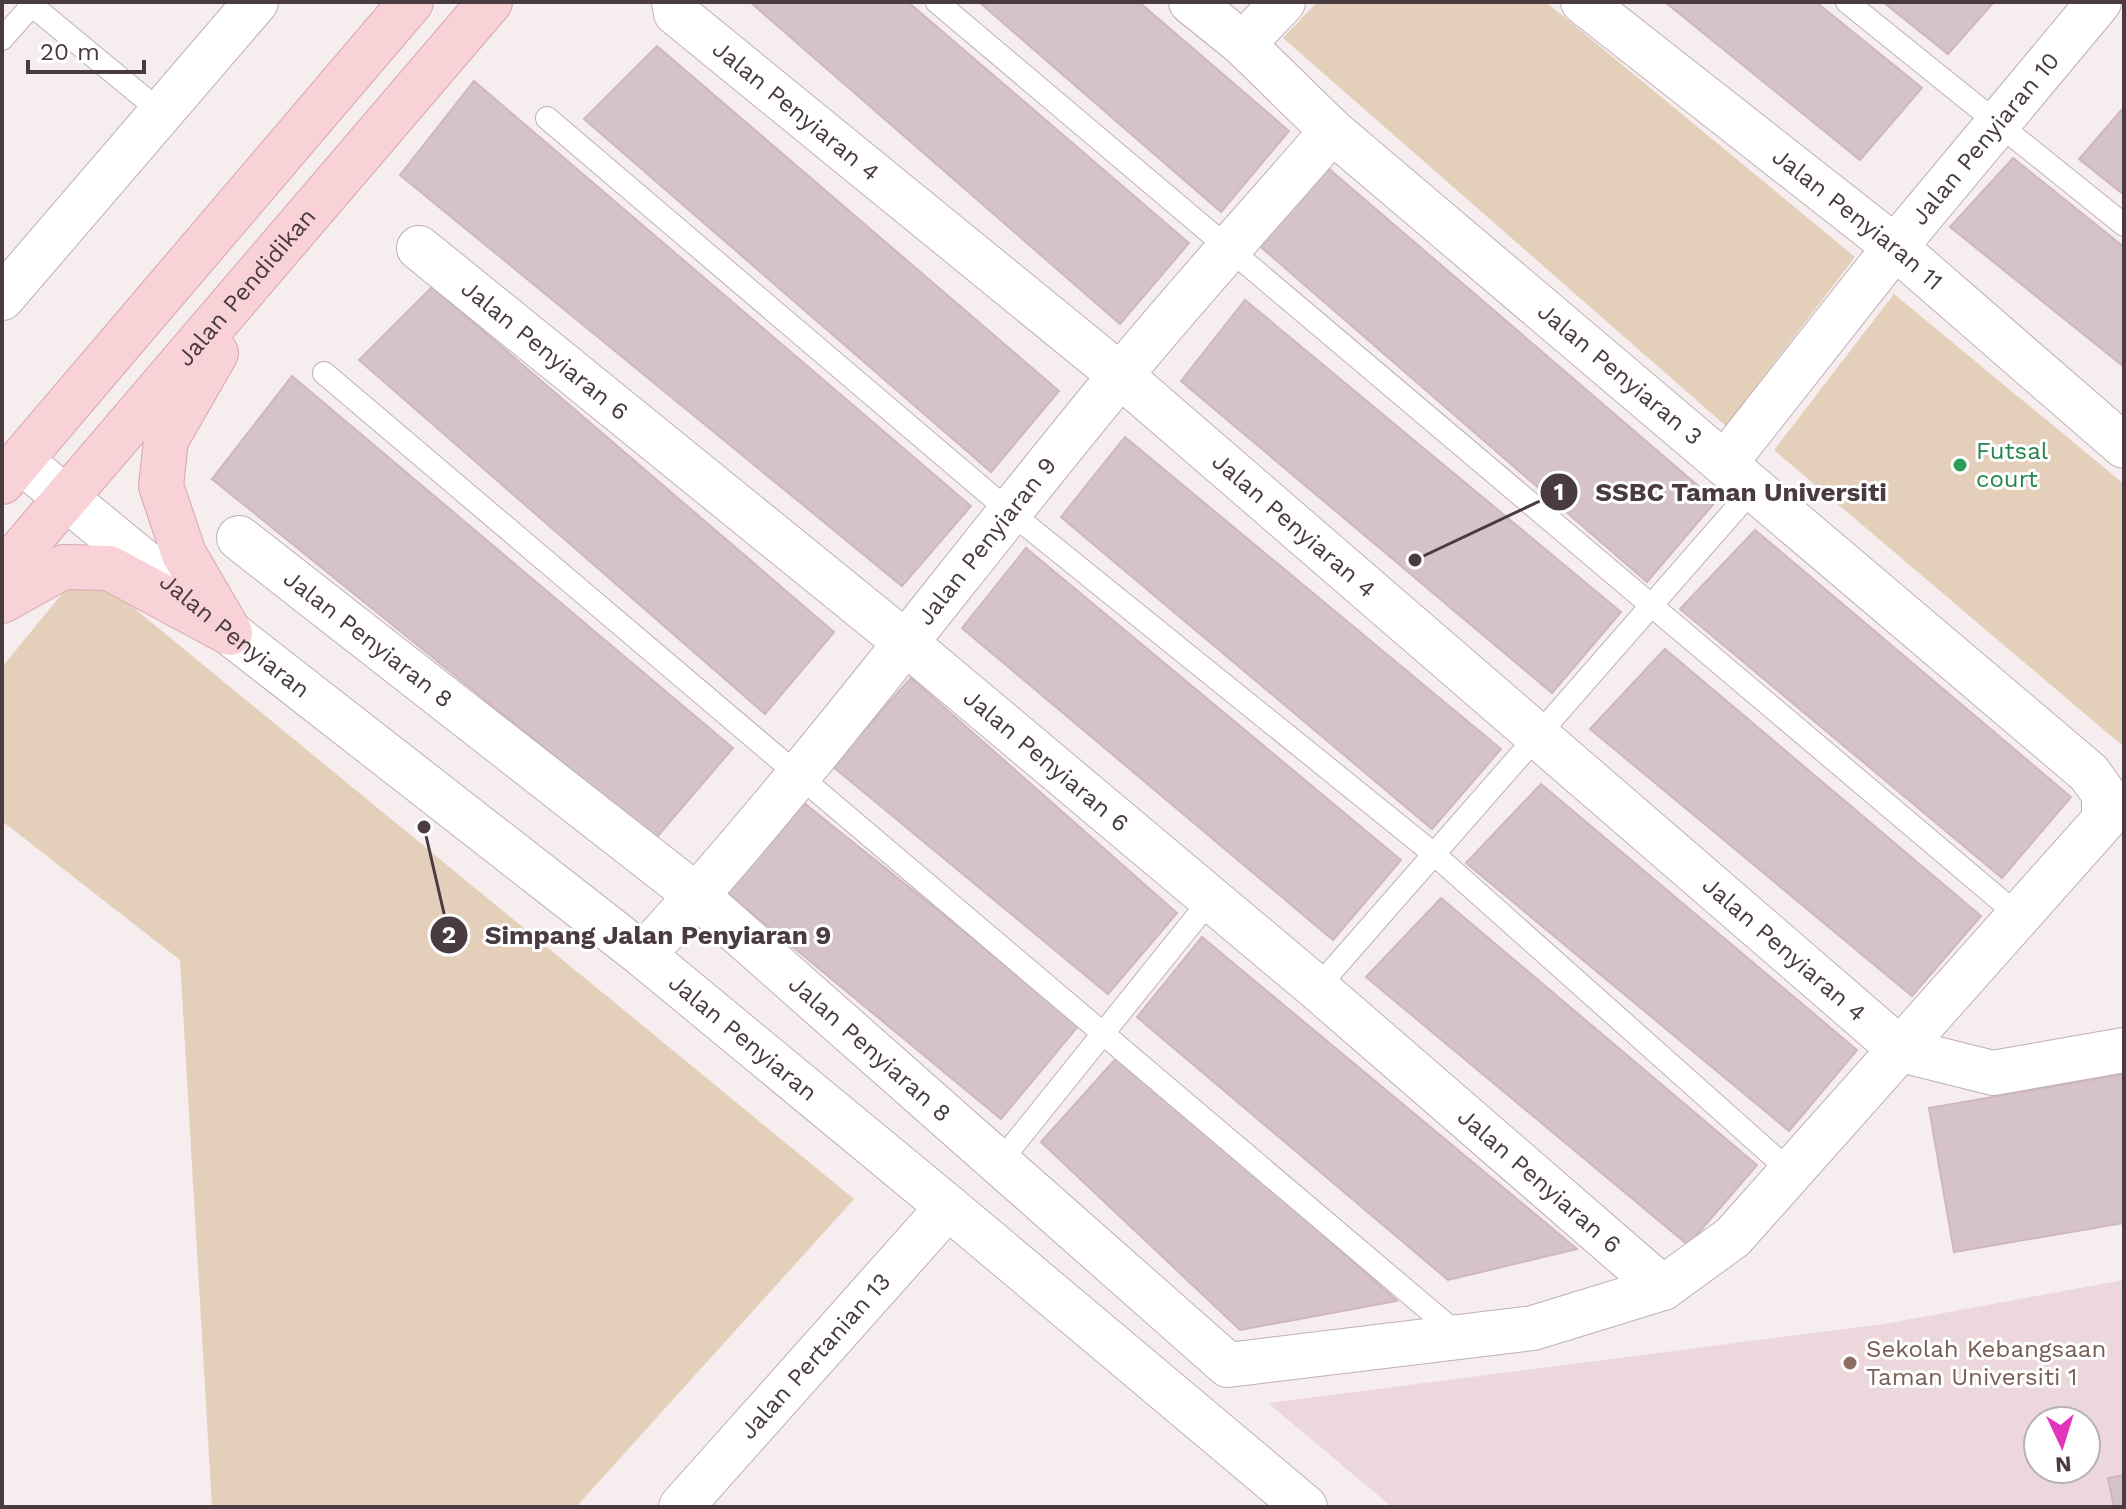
<svg xmlns="http://www.w3.org/2000/svg" width="2126" height="1509" font-family="'Work Sans',sans-serif">
<style>
.education{fill:#ecd8dc;fill-rule:evenodd}
.green{fill:#e4d0ba}
.building{fill:#d5c3c9;stroke:#cfb7bf;stroke-width:2}
.lines{fill:none;stroke-linecap:round;stroke-linejoin:round}
.service-casing{stroke:#bfb0b4;stroke-width:24}
.minor-casing{stroke:#bfb0b4;stroke-width:46}
.tertiary-casing{stroke:#bfb0b4;stroke-width:46}
.secondary-casing{stroke:#d5a6ae;stroke-width:46}
.service{stroke:#fff;stroke-width:22}
.minor{stroke:#fff;stroke-width:44}
.tertiary{stroke:#fff;stroke-width:44}
.secondary{stroke:#f9d2d8;stroke-width:44}
.leisure-dot{fill:#2e9e5b;stroke:#fff;stroke-width:3}
.education-dot{fill:#8d6e63;stroke:#fff;stroke-width:3}
.labels{text-anchor:middle;dominant-baseline:central;stroke-width:6;stroke-linejoin:round;paint-order:stroke}
.street-label{font-size:24px;fill:#493b3f;stroke:#fff}
.leisure-label{font-size:24px;fill:#27864d;stroke:#fff;text-anchor:start}
.education-label{font-size:24px;fill:#785e54;stroke:#fff;text-anchor:start}
.leader{fill:none;stroke:#493b3f;stroke-width:3}
.callout-dot{fill:#493b3f;stroke:#fff;stroke-width:3}
.mark-label{font-size:24px;text-anchor:middle;font-weight:bold;fill:#fff}
.callout-label{font-size:26px;text-anchor:middle;font-weight:bold;fill:#493b3f;stroke:#fff;stroke-width:6;stroke-linejoin:round;paint-order:stroke}
</style>
<rect width="100%" height="100%" fill="#f5edee"/>
<path class="education" d="M2124 1280V1507H1392L1268 1403 1884 1324ZM2038 1421H2086V1469H2038Z"/>
<path class="green" d="M1317 2H1546L1855 257 1726 426 1283 38Z
M1894 294 2124 484V747L1774 450Z
M84 567 854 1199 576 1507H212L180 960 2 821V667Z"/>
<path class="building" d="M750 2H908L1189 243 1120 324Z
M979 2H1139L1289 131 1221 212Z
M1665 2H1816L1922 88 1860 160Z
M1883 2H1994L1948 54Z
M657 46 1059 391 991 472 584 119Z
M474 81 971 506 902 586 400 175Z
M2124 107V195L2079 159Z
M1314 156 1716 501 1647 582 1240 229Z
M2013 158 2124 247V367L1950 227Z
M432 287 834 632 765 714 359 360Z
M1245 300 1621 612 1552 693 1181 381Z
M292 376 733 748 656 838 212 479Z
M1125 437 1501 749 1432 829 1061 517Z
M1755 530 2071 797 2002 878 1680 609Z
M1026 548 1401 860 1333 940 962 628Z
M1665 649 1981 916 1912 996 1590 729Z
M911 678 1177 913 1108 994 832 766Z
M1541 784 1857 1050 1789 1131 1466 863Z
M804 803 1080 1024 1001 1119 725 891Z
M1441 898 1757 1165 1688 1245 1366 977Z
M1202 937 1577 1249 1448 1280 1137 1017Z
M1120 1054 1397 1301 1240 1330 1041 1142Z
M2124 1074V1223L1954 1252 1929 1108Z
M2124 1475V1507H2114L2108 1478Z"/>
<g class="lines">
<defs>
<path id="service" d="M28 2 161 112
M937 2 2019 916
M1847 2 2124 225
M2 39 35 2
M547 118 1010 512 1434 854 1791 1172
M324 373 1461 1337
M1317 988 1754 488
M999 1163 1211 899"/>
<g id="minor">
<path id="s1" d="M674 2 676 13 1120 375 1901 1050 1993 1073 2124 1050"/>
<path id="s2" d="M1583 2 1895 247 2124 446"/>
<path d="M1243 44 1283 2"/>
<path id="s3" d="M419 248 906 643 1317 988 1663 1288"/>
<path d="M2 298 256 2"/>
<path id="s4" d="M1725 463 1895 247 2099 2"/>
<path id="s5" d="M239 538 697 896 1228 1365 1533 1328 1663 1288 1733 1237 2104 820V794L2089 773 1332 131 1243 44 1191 2"/>
<path id="s6" d="M643 955C812 771 960 569 1119 377 1188 293 1261 213 1332 131"/>
<path id="s7" d="M681 1507 948 1207"/>
</g>
<g id="tertiary">
<path id="s8" d="M21 461 230 633 643 955 948 1207 1305 1507"/>
</g>
<g id="secondary">
<path d="M216 353 166 440 161 486 184 554 230 633"/>
<path d="M2 482 411 2"/>
<path id="s9" d="M2 573 490 2"/>
<path d="M2 601 63 567 109 568 228 632"/>
</g>
</defs>
<use href="#service" class="service-casing"/>
<use href="#minor" class="minor-casing"/>
<use href="#tertiary" class="tertiary-casing"/>
<use href="#secondary" class="secondary-casing"/>
<use href="#service" class="service"/>
<use href="#minor" class="minor"/>
<use href="#tertiary" class="tertiary"/>
<use href="#secondary" class="secondary"/>
</g>
<circle class="leisure-dot" cx="1960" cy="465" r="8"/>
<circle class="education-dot" cx="1850" cy="1363" r="8"/>
<g class="labels">
<g class="street-label">
<text stroke="none"><textPath href="#s1" startOffset="166">Jalan Penyiaran 4</textPath></text>
<text stroke="none"><textPath href="#s4" startOffset="416">Jalan Penyiaran 10</textPath></text>
<text stroke="none"><textPath href="#s2" startOffset="350">Jalan Penyiaran 11</textPath></text>
<text stroke="none"><textPath href="#s9" startOffset="376">Jalan Pendidikan</textPath></text>
<text stroke="none"><textPath href="#s3" startOffset="162">Jalan Penyiaran 6</textPath></text>
<text transform="translate(1620 374) rotate(40)">Jalan Penyiaran 3</text>
<text stroke="none"><textPath href="#s1" startOffset="814">Jalan Penyiaran 4</textPath></text>
<text stroke="none"><textPath href="#s6" startOffset="538">Jalan Penyiaran 9</textPath></text>
<text stroke="none"><textPath href="#s8" startOffset="276">Jalan Penyiaran</textPath></text>
<text stroke="none"><textPath href="#s5" startOffset="164">Jalan Penyiaran 8</textPath></text>
<text stroke="none"><textPath href="#s3" startOffset="810">Jalan Penyiaran 6</textPath></text>
<text stroke="none"><textPath href="#s1" startOffset="1462">Jalan Penyiaran 4</textPath></text>
<text stroke="none"><textPath href="#s8" startOffset="924">Jalan Penyiaran</textPath></text>
<text stroke="none"><textPath href="#s5" startOffset="812">Jalan Penyiaran 8</textPath></text>
<text stroke="none"><textPath href="#s3" startOffset="1458">Jalan Penyiaran 6</textPath></text>
<text stroke="none"><textPath href="#s7" startOffset="202">Jalan Pertanian 13</textPath></text>
</g>
<g class="leisure-label">
<text x="1976" y="451">Futsal<tspan x="1976" dy="28">court</tspan></text>
</g>
<g class="education-label">
<text x="1866" y="1349">Sekolah Kebangsaan<tspan x="1866" dy="28">Taman Universiti 1</tspan></text>
</g>
</g>
<path class="leader" d="M1415 560L1559 492M424 827L449 935"/>
<g class="callout-dot">
<circle cx="1415" cy="560" r="8"/>
<circle cx="424" cy="827" r="8"/>
<circle cx="1559" cy="492" r="20"/>
<circle cx="449" cy="935" r="20"/>
</g>
<g class="mark-label">
<text x="1559" y="500">1</text>
<text x="449" y="943">2</text>
</g>
<g class="callout-label">
<text x="1741" y="501">SSBC Taman Universiti</text>
<text x="658" y="944">Simpang Jalan Penyiaran 9</text>
</g>
<rect width="2126" height="1509" fill="none" stroke="#493b3f" stroke-width="8"/>
<g transform="translate(2062 1445) rotate(176)"><circle r="38" fill="#ffffff" stroke="#b6b1b2" stroke-width="2"/>
<path d="M0-6L14 30L0 20L-14 30Z" fill="#e335bc"/>
<text y="-12" font-size="22" font-weight="bold" text-anchor="middle" fill="#493b3f">N</text>
</g>
<path d="M28 60v12h116v-12" fill="none" stroke="#493b3f" stroke-width="4"/>
<text x="40" y="60" font-size="24" fill="#493b3f" stroke="#ffffff" stroke-width="6" paint-order="stroke">20 m</text>
</svg>
